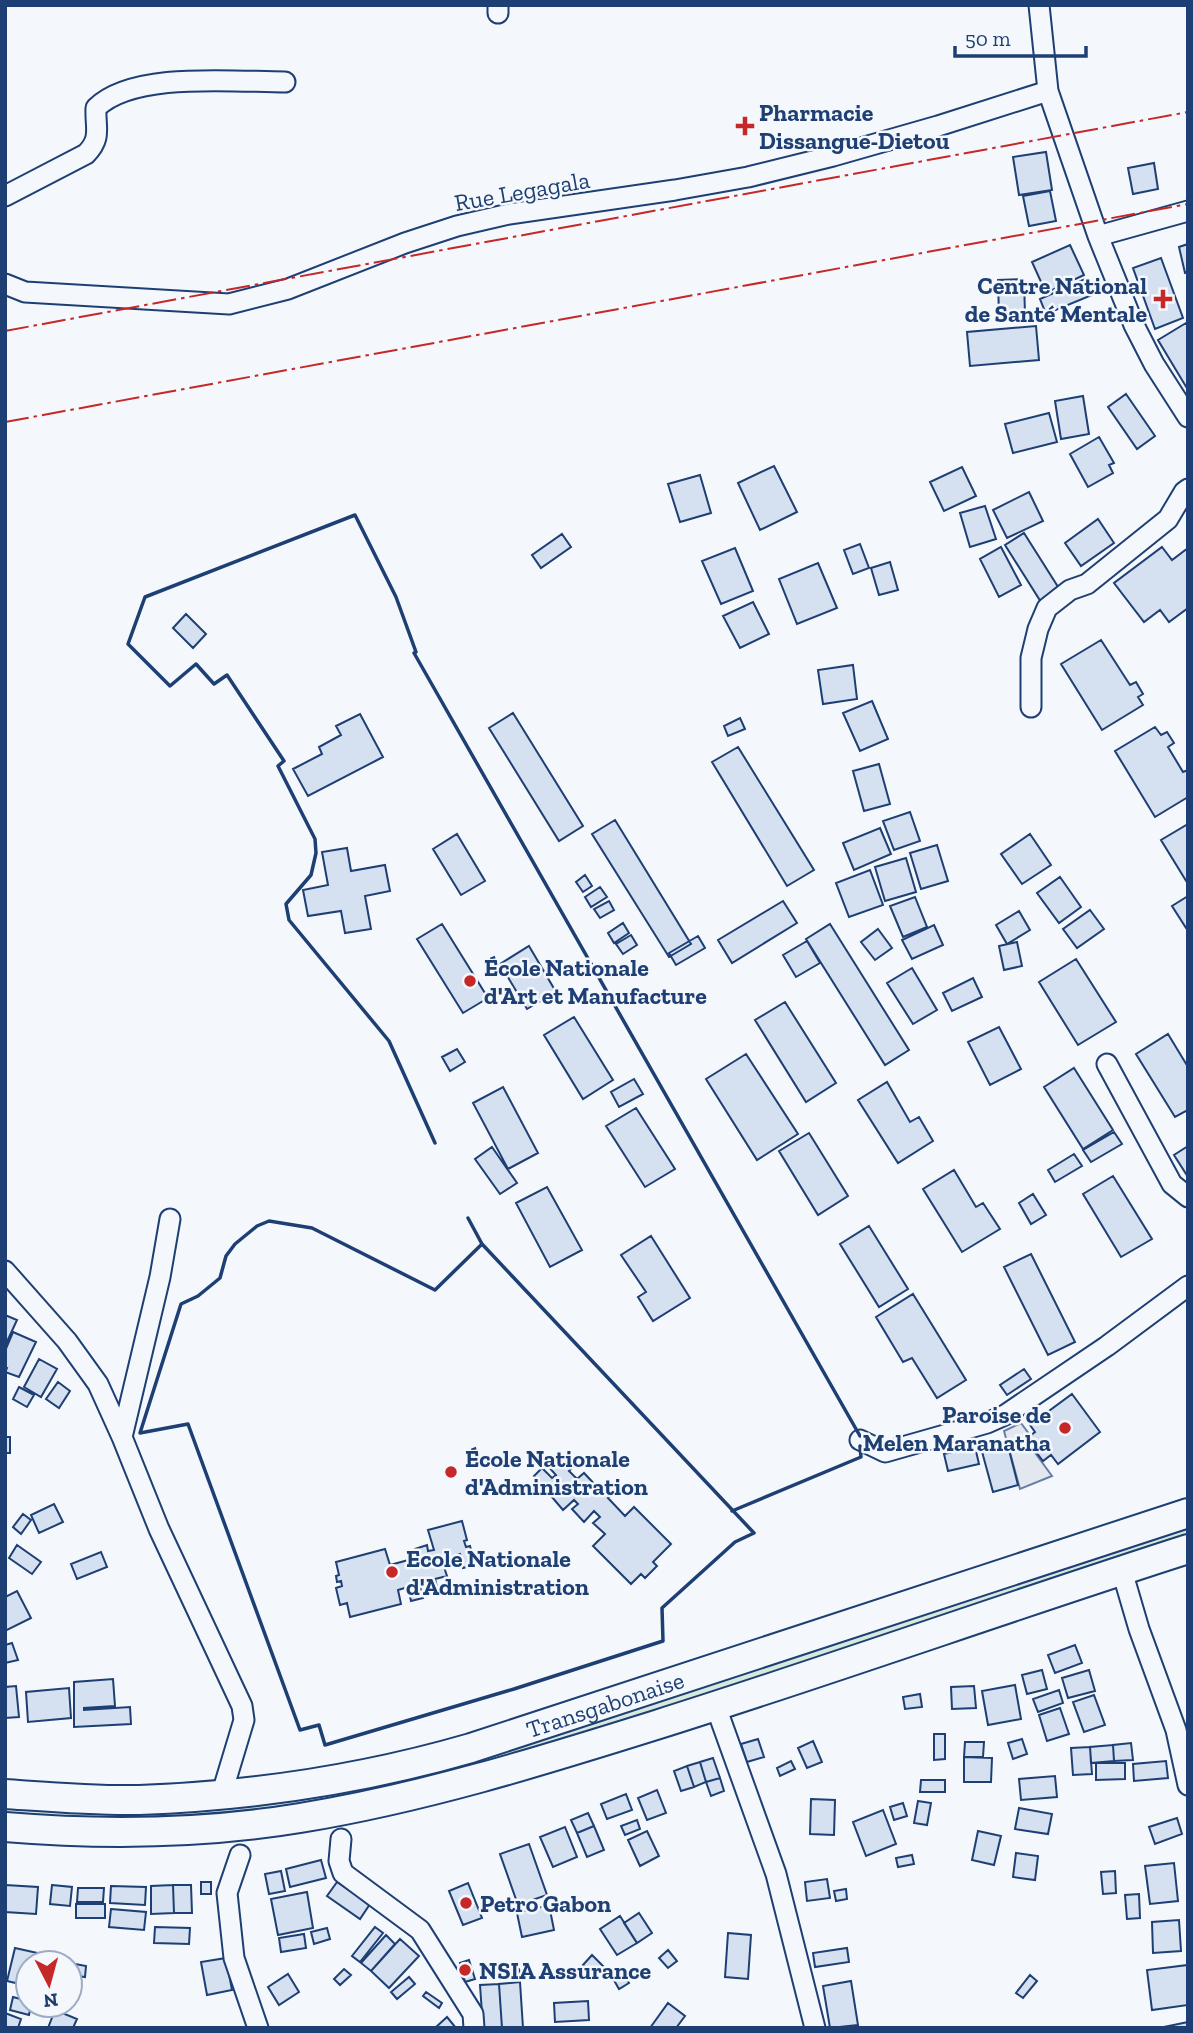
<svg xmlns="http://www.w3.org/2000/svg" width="1193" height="2033" font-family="'Zilla Slab',serif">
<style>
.green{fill:#d7e8df;stroke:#687fa3;stroke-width:2}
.parking{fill:#e3e8f0;stroke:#687fa3;stroke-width:2}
.building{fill:#d5e0f0;stroke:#1d3f73;stroke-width:2}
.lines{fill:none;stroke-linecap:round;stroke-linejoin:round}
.minor-casing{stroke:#1d3f73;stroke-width:23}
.highway-casing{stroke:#1d3f73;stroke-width:32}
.minor{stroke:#f4f7fb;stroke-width:19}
.highway{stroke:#f4f7fb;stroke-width:28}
.wall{stroke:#1d3f73;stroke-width:3.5}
.power{stroke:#c62828;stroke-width:2;stroke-dasharray:24 5 3.5 5;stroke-linecap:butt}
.poi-dot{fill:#c62828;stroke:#f4f7fb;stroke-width:2.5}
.labels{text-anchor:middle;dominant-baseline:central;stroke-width:5;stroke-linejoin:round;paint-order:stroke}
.poi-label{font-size:24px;font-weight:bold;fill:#1d3f73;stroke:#f4f7fb;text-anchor:start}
.street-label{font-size:24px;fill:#1d3f73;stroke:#f4f7fb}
</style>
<rect width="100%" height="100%" fill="#f4f7fb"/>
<path class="green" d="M1188 1526V1536L1119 1559 592 1732 449 1774 296 1806 242 1813 139 1820 5 1814V1806L241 1803Z"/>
<path class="parking" d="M1021 1423 1029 1434 1025 1439 1052 1476 1020 1489 1004 1431Z"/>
<path class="building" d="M1046 152 1052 190 1019 195 1013 157Z
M1154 163 1158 189 1133 194 1128 168Z
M1050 191 1056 221 1029 226 1023 196Z
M1188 244V272L1185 273 1179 247Z
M1070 245 1084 275 1046 293 1032 262Z
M1161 258 1183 318 1155 329 1133 268Z
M1024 279 1025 315 999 316 998 280Z
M1085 279 1092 295 1046 314 1040 299Z
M1186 323 1188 326V390L1158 340Z
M1036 326 1039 360 970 366 967 332Z
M1126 394 1155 436 1137 449 1108 407Z
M1083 396 1089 434 1061 439 1055 401Z
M1049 413 1057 442 1013 453 1005 424Z
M1099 437 1114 463 1109 465 1113 473 1088 487 1070 454Z
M774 466 797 512 760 530 738 483Z
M962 467 976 496 944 511 930 482Z
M700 475 711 513 680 522 668 484Z
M1029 492 1043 521 1007 538 993 510Z
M985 506 996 539 970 547 960 513Z
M1098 519 1114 543 1081 566 1065 543Z
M1024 533 1060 590 1041 602 1005 545Z
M562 534 571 547 541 568 532 555Z
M860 544 869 568 853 574 844 550Z
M1001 547 1021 585 999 597 980 559Z
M1162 547 1172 560 1188 548V608L1169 622 1160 610 1144 622 1114 583Z
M735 548 753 591 721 604 702 561Z
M890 562 898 590 879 595 871 568Z
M818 563 837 608 797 624 779 579Z
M753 602 769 634 740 648 723 616Z
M186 614 206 634 193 648 173 628Z
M1101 640 1130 685 1136 682 1143 694 1138 697 1143 705 1102 730 1061 664Z
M853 665 857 699 823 704 818 670Z
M872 701 888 739 860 751 843 713Z
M513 713 583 826 559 841 489 728Z
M360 714 383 757 308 796 293 769 322 754 319 747 341 735 336 726Z
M740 718 745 729 728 736 724 726Z
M1155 727 1161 735 1167 732 1174 743 1168 747 1183 772 1188 770V797L1155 817 1115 751Z
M738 747 814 870 787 886 712 762Z
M879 764 890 804 864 811 853 771Z
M910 812 920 841 894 850 883 821Z
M615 820 691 944 669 957 592 834Z
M1188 824V884L1161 840Z
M880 828 891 854 854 870 843 843Z
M457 834 485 881 461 895 433 849Z
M1030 834 1051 865 1022 884 1001 854Z
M937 845 948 881 921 889 910 853Z
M347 848 351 871 385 865 390 891 365 896 371 929 345 933 341 911 308 916 303 890 328 885 322 852Z
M906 858 916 892 885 901 875 867Z
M870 870 883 905 849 917 836 883Z
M585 875 592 886 583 892 576 882Z
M1060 877 1081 907 1059 923 1037 893Z
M600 887 607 897 591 907 585 897Z
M1188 896V931L1172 906Z
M915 897 927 927 903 937 890 906Z
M609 901 614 910 600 918 594 909Z
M783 901 797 923 732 963 718 940Z
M1090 910 1104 929 1077 948 1063 929Z
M1019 911 1030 930 1007 944 996 925Z
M623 923 629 933 614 943 608 933Z
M442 924 488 998 463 1013 417 939Z
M830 924 909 1050 885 1065 806 939Z
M934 925 943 945 912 959 902 940Z
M878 929 892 948 875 960 861 942Z
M631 935 637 945 623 954 616 944Z
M698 936 705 948 676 965 669 953Z
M807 941 820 963 796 977 783 955Z
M1017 942 1022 966 1004 970 999 946Z
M529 946 556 992 527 1009 500 964Z
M1076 959 1116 1022 1078 1045 1039 982Z
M912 968 937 1010 913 1024 887 983Z
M973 978 982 997 952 1011 943 993Z
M785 1002 836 1083 806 1102 755 1020Z
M574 1017 613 1080 583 1099 544 1035Z
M999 1027 1021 1069 990 1085 968 1042Z
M1168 1034 1188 1067V1110L1175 1117 1136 1054Z
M457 1049 465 1062 450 1071 442 1057Z
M746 1054 798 1134 757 1160 706 1079Z
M1074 1068 1113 1130 1083 1149 1044 1087Z
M634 1079 643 1094 619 1107 611 1092Z
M887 1082 910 1122 919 1117 933 1141 898 1163 858 1100Z
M503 1087 538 1153 508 1169 473 1103Z
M636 1108 675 1169 645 1187 606 1126Z
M1114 1132 1122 1144 1091 1162 1083 1150Z
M809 1133 848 1196 818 1215 779 1151Z
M1188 1146V1177L1174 1155Z
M492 1147 517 1183 500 1194 475 1159Z
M1074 1154 1082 1166 1055 1182 1048 1170Z
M954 1170 976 1207 983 1203 1000 1229 962 1252 923 1189Z
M1113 1176 1152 1239 1121 1257 1083 1194Z
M547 1187 582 1250 550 1267 516 1203Z
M1033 1194 1046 1215 1031 1224 1019 1203Z
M869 1226 908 1289 879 1307 840 1244Z
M651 1236 690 1298 653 1321 638 1297 646 1292 621 1255Z
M1031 1254 1075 1342 1048 1355 1004 1267Z
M913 1294 966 1380 937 1398 912 1358 903 1362 876 1317Z
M5 1315 17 1320 5 1346Z
M13 1332 36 1342 19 1377 5 1372 7 1368 5 1367V1351Z
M39 1359 57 1369 41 1397 24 1387Z
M1024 1369 1031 1379 1007 1395 1000 1385Z
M58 1382 70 1391 59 1408 46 1399Z
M19 1387 34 1395 27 1407 13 1399Z
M1072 1394 1100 1432 1058 1464 1051 1455 1043 1461 1026 1439 1035 1432 1030 1425Z
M5 1437H10V1453H5Z
M1007 1442 1018 1485 993 1492 981 1448Z
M975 1447 979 1464 948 1471 944 1454Z
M559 1452 574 1466 569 1471 577 1479 584 1473 600 1490 609 1482 617 1490 608 1498 625 1516 634 1507 671 1544 653 1562 657 1566 645 1578 641 1574 631 1584 593 1546 605 1534 593 1523 600 1517 594 1511 584 1522 572 1509 578 1504 574 1500 563 1510 534 1476 542 1468 552 1478 556 1475 546 1464Z
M54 1504 63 1522 39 1533 31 1515Z
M23 1514 31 1520 21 1534 13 1527Z
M462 1521 467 1540 464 1541 466 1547 470 1546 475 1565 463 1568 460 1554 453 1556 455 1564 444 1567 447 1576 435 1579 437 1587 427 1590 425 1582 419 1583 423 1598 411 1601 408 1587 398 1590 401 1604 350 1617 347 1603 340 1605 336 1588 342 1586 341 1581 337 1582 336 1576 339 1575 336 1562 385 1549 390 1565 412 1559 414 1564 419 1563 415 1549 427 1545 428 1551 434 1550 428 1530Z
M17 1545 41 1562 32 1574 9 1558Z
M101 1552 107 1567 77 1579 71 1564Z
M17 1591 31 1618 5 1631V1597Z
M12 1643 18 1660 5 1663V1645Z
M1075 1645 1082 1663 1055 1673 1048 1655Z
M1042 1670 1047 1689 1027 1694 1022 1675Z
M1089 1670 1095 1691 1068 1698 1062 1678Z
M113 1679 115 1706 84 1708V1710L130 1707 131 1724 74 1727V1682Z
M1015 1685 1021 1719 988 1725 982 1691Z
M16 1686 19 1717 5 1718V1687Z
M974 1686 976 1708 952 1709 951 1687Z
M69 1688 71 1718 28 1722 26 1692Z
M1059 1690 1063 1703 1038 1712 1033 1699Z
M920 1694 922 1707 905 1709 903 1697Z
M1094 1695 1105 1725 1084 1732 1073 1702Z
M1060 1708 1069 1734 1047 1741 1039 1715Z
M934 1734H945V1759L934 1760Z
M758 1739 764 1757 747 1762 741 1744Z
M1022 1739 1027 1754 1013 1759 1008 1743Z
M813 1741 822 1762 807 1768 798 1748Z
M965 1742H984L983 1757H964Z
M1131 1743 1133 1760 1114 1761 1113 1745Z
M1113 1745 1114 1761 1091 1763 1090 1747Z
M1090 1747 1092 1774 1073 1775 1071 1748Z
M964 1757 992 1758 991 1782H964Z
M713 1758 720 1778 706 1782 700 1762Z
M791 1761 795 1769 780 1776 777 1768Z
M1166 1761 1168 1778 1134 1781 1133 1764Z
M700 1762 706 1782 694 1787 687 1766Z
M1096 1763H1125V1779L1096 1780Z
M687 1766 694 1787 681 1791 674 1771Z
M1055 1776 1057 1797 1021 1800 1019 1779Z
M720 1778 724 1791 711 1796 706 1782Z
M921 1780H945V1792H920Z
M657 1790 666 1813 647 1820 638 1798Z
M626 1794 632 1810 607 1819 601 1804Z
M811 1799 835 1800 834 1835 810 1834Z
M918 1801 931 1803 927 1825 914 1823Z
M903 1803 907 1816 894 1820 890 1807Z
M1019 1808 1052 1814 1048 1834 1015 1829Z
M883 1810 896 1844 866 1856 853 1822Z
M588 1813 594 1826 577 1833 571 1820Z
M1177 1818 1182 1834 1155 1844 1149 1827Z
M637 1820 640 1829 625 1835 621 1826Z
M594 1826 604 1850 587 1857 577 1833Z
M565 1827 577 1857 553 1867 540 1837Z
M647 1831 659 1856 640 1866 628 1840Z
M978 1831 1001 1836 994 1865 972 1860Z
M529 1844 547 1895 518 1905 500 1854Z
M1016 1853 1038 1856 1035 1880 1013 1877Z
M912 1855 914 1864 898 1867 896 1858Z
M321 1860 326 1878 290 1887 286 1869Z
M1174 1863 1178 1901 1150 1904 1145 1866Z
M281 1871 285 1891 269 1894 265 1874Z
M1115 1871 1116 1893 1103 1894 1101 1872Z
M827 1879 830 1898 807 1901 805 1882Z
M201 1882H211V1894H201Z
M337 1882 370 1904 360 1919 327 1896Z
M468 1883 482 1918 463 1925 449 1891Z
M5 1885 38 1887 36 1914 5 1912Z
M52 1885 72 1887 70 1906 50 1904Z
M173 1885H191L192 1913H174Z
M173 1885 174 1913 151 1914V1886Z
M111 1886 146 1887 145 1905 110 1903Z
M78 1888H104L103 1902H77Z
M846 1889 847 1899 836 1901 834 1891Z
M307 1892 313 1928 278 1935 271 1899Z
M1139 1894 1140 1918 1127 1919 1125 1895Z
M76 1904H105V1918H76Z
M549 1905 554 1930 522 1937 517 1913Z
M111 1909 146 1912 144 1930 109 1927Z
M639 1913 652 1933 637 1943 624 1923Z
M620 1916 637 1943 617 1955 600 1929Z
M1179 1920 1181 1951 1153 1953 1152 1922Z
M155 1927 190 1928 189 1944 154 1943Z
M375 1927 383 1933 360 1962 352 1956Z
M327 1928 330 1939 314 1944 311 1932Z
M728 1933 751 1935 748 1979 725 1977Z
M304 1934 306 1948 281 1952 279 1938Z
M386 1935 395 1944 371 1971 361 1963Z
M400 1939 419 1956 389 1988 371 1971Z
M15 1948 51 1956 50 1963H28V1986L7 1981Z
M847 1948 849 1962 815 1967 813 1953Z
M668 1950 677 1961 668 1968 659 1958Z
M592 1955 604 1967 595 1976 583 1965Z
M226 1958 232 1990 207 1995 201 1962Z
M469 1960 475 1979 465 1982 460 1963Z
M70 1963 86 1966 85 1977 70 1975Z
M517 1965 520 1972 506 1977 504 1970Z
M1188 1965V2005L1152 2010 1147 1970Z
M344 1969 351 1975 340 1985 334 1979Z
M620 1969 629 1983 619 1989 611 1975Z
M288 1974 299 1992 279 2005 268 1987Z
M1030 1975 1037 1981 1023 1998 1016 1993Z
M409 1977 415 1984 397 1999 391 1992Z
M851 1981 858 2025 830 2028 823 1986Z
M520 1982 523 2028H502L499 1984Z
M499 1984 502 2028H483L480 1985Z
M426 1992 442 2003 439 2008 423 1996Z
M13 1997 28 2001V2005H31L29 2015 10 2010Z
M588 2001 589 2020 555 2022 554 2003Z
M668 2003 685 2016 676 2028H650Z
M55 2010 77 2019 73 2028H48Z
M5 2013 21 2019 18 2028H5Z
M447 2017 456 2028H435Z
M1188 2022V2028H1159Z"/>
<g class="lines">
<defs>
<path id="minor" d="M1039 5 1048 91 1098 236 1134 325 1154 364 1188 417
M498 13V5
M5 196 86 154C102 138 95 128 96 108 133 71 235 82 285 82
M1098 236 1188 211
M5 284 25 292 229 304 288 289 405 243 457 226 509 214 675 190 748 177 833 156 938 126 1048 91
M1031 707V658L1038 629 1047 608 1070 590 1087 584 1168 519 1184 492 1188 489
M1107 1064 1172 1184 1188 1197
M5 1271 67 1341 98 1384 122 1437 159 1529 242 1706 244 1720 222 1793
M122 1437 160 1277 170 1219
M860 1440 885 1452 987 1423 1005 1415 1107 1346 1188 1286
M1122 1571 1139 1629 1176 1730 1188 1785
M716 1707 776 1874 815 2028
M341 1839 339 1861 343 1873 420 1930 473 2014 474 2028
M240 1855 227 1893 234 1958 258 2028"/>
<g id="highway">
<path id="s1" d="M5 1794C49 1797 95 1801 139 1800 250 1796 364 1779 471 1748L1188 1513"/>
<path d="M5 1827C103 1835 203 1834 300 1818 422 1798 538 1762 656 1725 834 1669 1010 1606 1188 1549"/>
</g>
</defs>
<use href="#minor" class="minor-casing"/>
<use href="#highway" class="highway-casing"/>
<use href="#minor" class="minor"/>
<use href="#highway" class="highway"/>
<path class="wall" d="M435 1143 389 1041 289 920 286 904 311 875 316 853 315 839 278 766 284 761 227 675 214 684 196 664 170 686 128 644 145 597 355 515 396 597 416 652 414 653 860 1436
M468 1218 482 1244 754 1533 735 1542 662 1608 663 1641 514 1689 325 1745 319 1725 300 1730 188 1424 140 1433 181 1304 198 1296 220 1278 226 1256 235 1244 257 1226 269 1221 312 1228 435 1290 482 1244
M732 1511 861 1457 860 1446"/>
<path class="power" d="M5 331 1188 112
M5 422 1188 204"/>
</g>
<g class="poi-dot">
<path d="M741.5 115.5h7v7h7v7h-7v7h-7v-7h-7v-7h7z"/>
<path d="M1159.5 288.5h7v7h7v7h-7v7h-7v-7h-7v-7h7z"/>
<circle cx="470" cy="981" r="7"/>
<circle cx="1065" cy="1428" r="7"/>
<circle cx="451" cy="1472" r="7"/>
<circle cx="392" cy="1572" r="7"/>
<circle cx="466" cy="1903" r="7"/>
<circle cx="465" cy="1970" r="7"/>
</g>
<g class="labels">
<g class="poi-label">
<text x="759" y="112">Pharmacie<tspan x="759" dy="28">Dissangue-Dietou</tspan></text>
<text x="1147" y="285" text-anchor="end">Centre National<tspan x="1147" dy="28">de Santé Mentale</tspan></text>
<text x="484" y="967">École Nationale<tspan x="484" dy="28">d'Art et Manufacture</tspan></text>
<text x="1051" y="1414" text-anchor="end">Paroise de<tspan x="1051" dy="28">Melen Maranatha</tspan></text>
<text x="465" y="1458">École Nationale<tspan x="465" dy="28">d'Administration</tspan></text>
<text x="406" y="1558">Ecole Nationale<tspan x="406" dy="28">d'Administration</tspan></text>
<text x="480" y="1903">Petro Gabon</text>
<text x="479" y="1970">NSIA Assurance</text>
</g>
<g class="street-label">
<text transform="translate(522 191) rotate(-10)">Rue Legagala</text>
<text stroke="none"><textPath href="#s1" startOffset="612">Transgabonaise</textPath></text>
</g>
</g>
<rect width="1193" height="2033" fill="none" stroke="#1d3f73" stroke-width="14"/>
<g transform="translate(49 1984) rotate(174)"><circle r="33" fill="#f4f7fb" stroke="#9eadc5" stroke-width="2"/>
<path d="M0-5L12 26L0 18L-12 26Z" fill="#c62828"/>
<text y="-10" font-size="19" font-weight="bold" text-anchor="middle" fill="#1d3f73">N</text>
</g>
<path d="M955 46v10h131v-10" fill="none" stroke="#1d3f73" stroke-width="3.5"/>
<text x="965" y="46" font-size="21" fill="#1d3f73" stroke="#f4f7fb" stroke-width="5" paint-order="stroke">50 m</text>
</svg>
